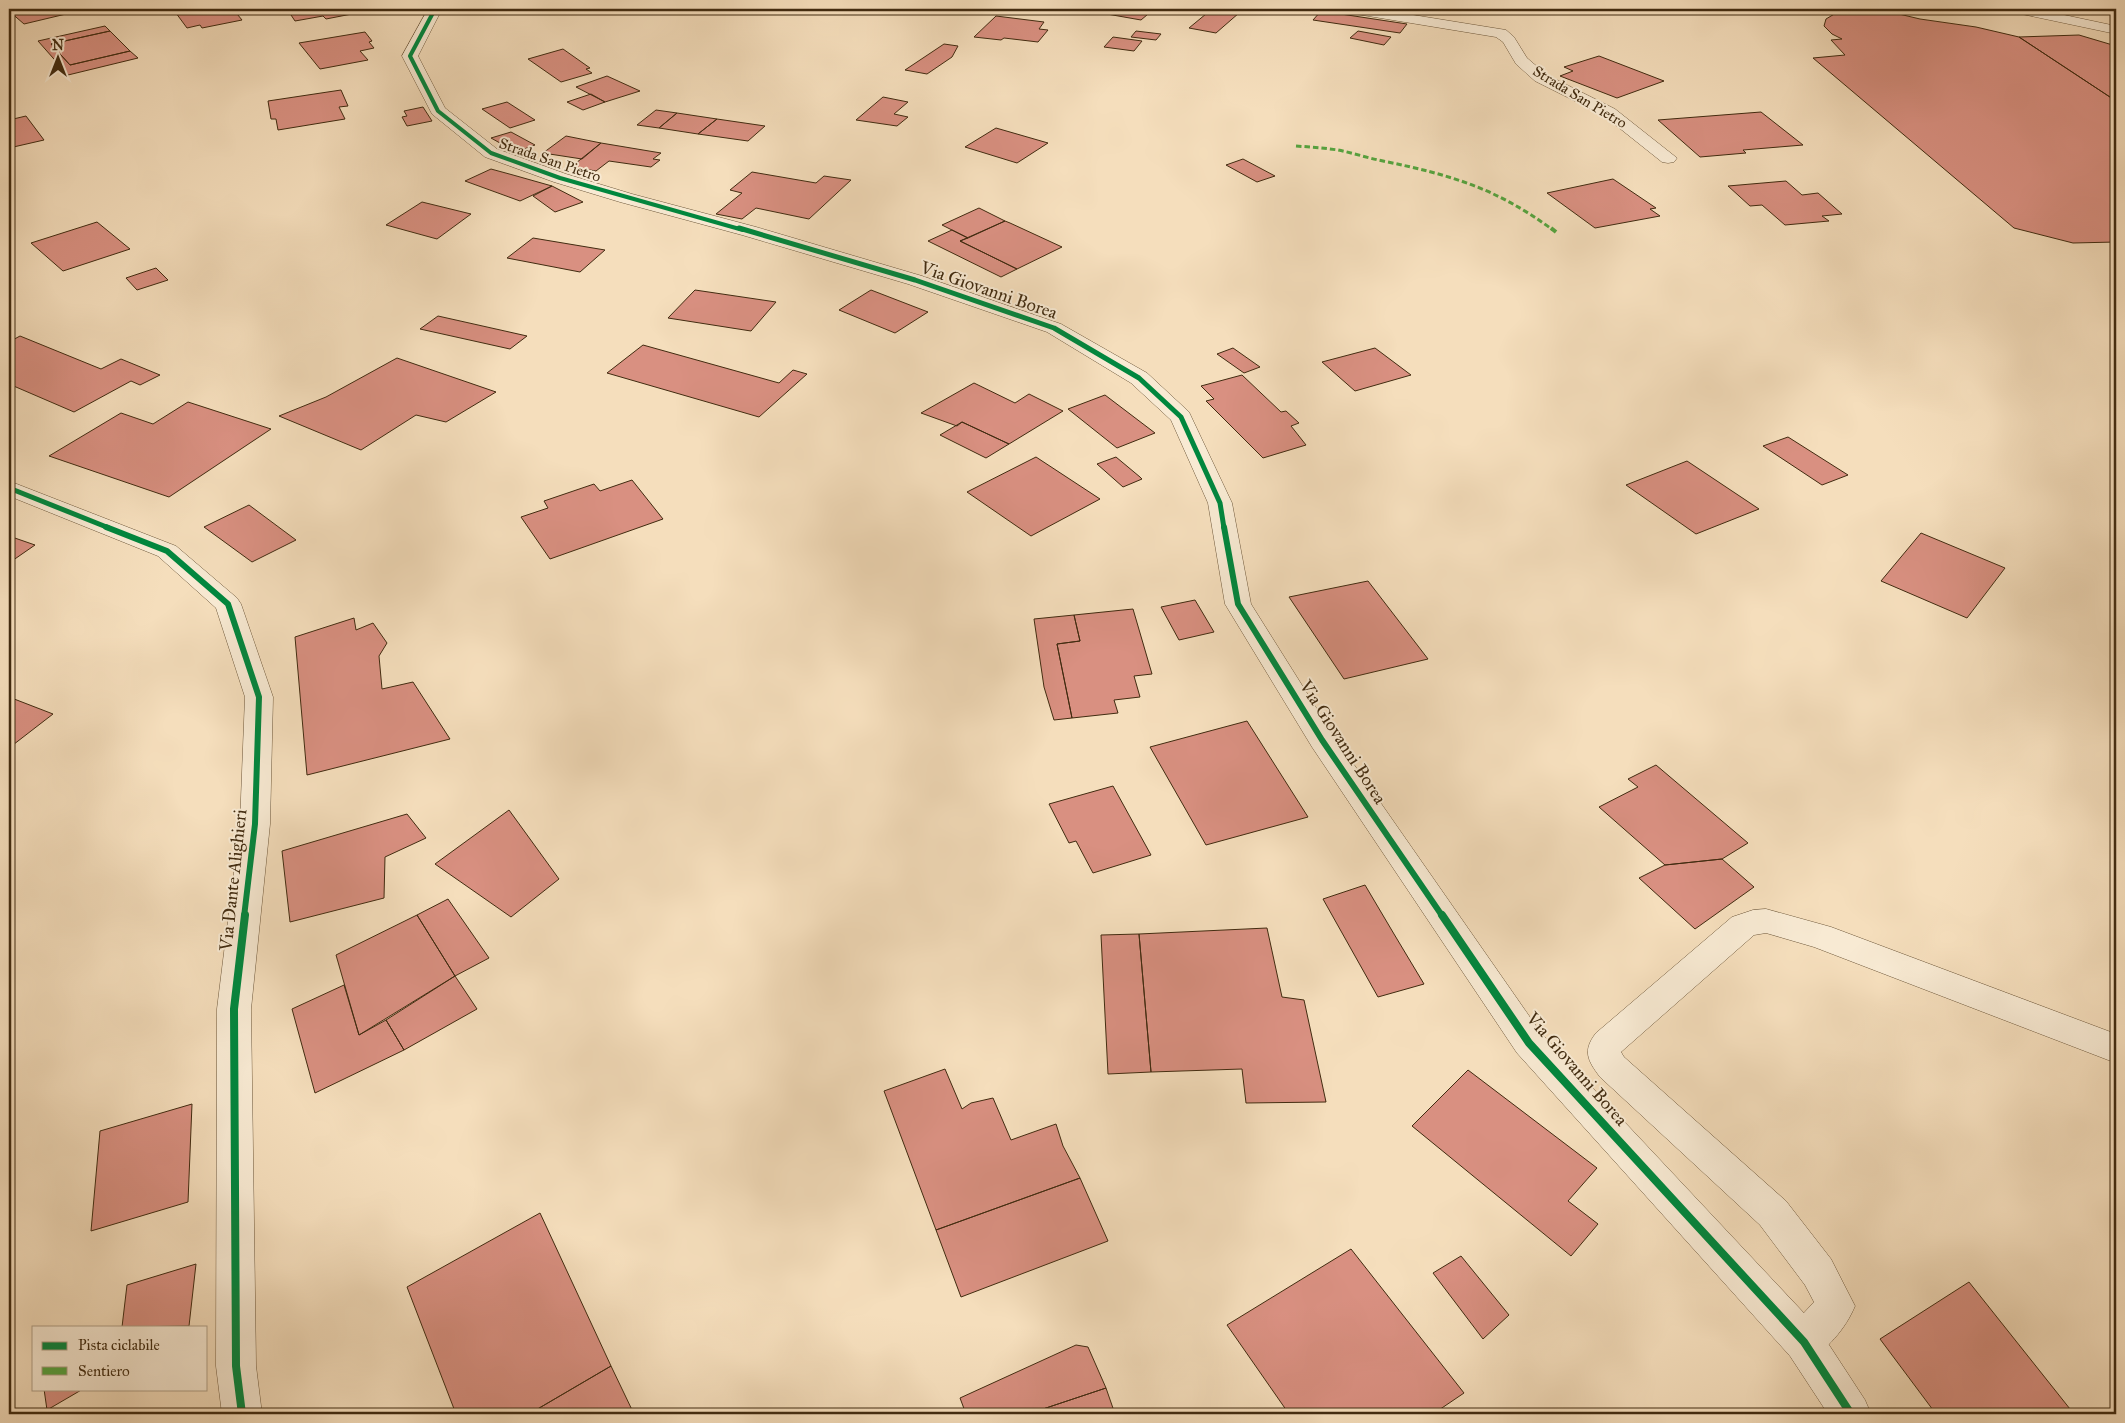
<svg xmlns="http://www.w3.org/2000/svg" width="2125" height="1423" font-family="'IM FELL Great Primer',serif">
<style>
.building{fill:#d99081;stroke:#412b10}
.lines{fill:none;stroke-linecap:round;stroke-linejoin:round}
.service-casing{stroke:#6e583b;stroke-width:1}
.minor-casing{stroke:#6e583b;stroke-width:1}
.tertiary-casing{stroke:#6e583b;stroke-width:1}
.service{fill:#f8ead3;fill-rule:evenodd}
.minor{fill:#f8ead3;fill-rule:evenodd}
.tertiary{fill:#f8ead3;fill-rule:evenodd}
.quiet-far1{stroke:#55a43f;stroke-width:3;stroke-dasharray:5.5 3;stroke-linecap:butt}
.quiet{stroke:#55a43f;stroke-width:4;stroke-dasharray:8 4;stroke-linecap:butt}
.cycleway-far3-casing{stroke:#f8ead3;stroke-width:5.5}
.cycleway-far2-casing{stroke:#f8ead3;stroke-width:8}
.cycleway-far1-casing{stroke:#f8ead3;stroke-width:9}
.cycleway-casing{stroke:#f8ead3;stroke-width:11}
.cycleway-far3{stroke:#00873e;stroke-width:4}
.cycleway-far2{stroke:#00873e;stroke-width:5}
.cycleway-far1{stroke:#00873e;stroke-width:6}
.cycleway{stroke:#00873e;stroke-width:8}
.labels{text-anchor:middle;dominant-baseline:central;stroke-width:4;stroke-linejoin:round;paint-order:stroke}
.far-street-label{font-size:15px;fill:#412b10;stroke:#f8ead3}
.street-label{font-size:18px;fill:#412b10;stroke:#f8ead3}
</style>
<rect width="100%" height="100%" fill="#f5debc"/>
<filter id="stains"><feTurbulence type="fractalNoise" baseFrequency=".004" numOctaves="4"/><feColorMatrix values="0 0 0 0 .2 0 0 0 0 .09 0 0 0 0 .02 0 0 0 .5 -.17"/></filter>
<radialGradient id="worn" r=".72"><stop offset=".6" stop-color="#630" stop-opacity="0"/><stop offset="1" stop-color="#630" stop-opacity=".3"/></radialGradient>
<path class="building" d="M9 9H87L24 24 9 11Z
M173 9H233L242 20 202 28 200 25 187 28Z
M287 9H365L360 10 362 12 326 19 323 16 295 21Z
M536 9H575L541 14Z
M1094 9H1154L1141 20 1090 11Z
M1212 9 1239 13 1216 33 1189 28Z
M1216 9H1244L1239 13Z
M1854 10 1899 14 1920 19 1976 27 2019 37 2116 101V242L2073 243 2014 228 1813 58 1845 55 1831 40 1842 39 1832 34 1824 26 1826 19 1836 13Z
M1321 11 1407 24 1400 33 1313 20Z
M996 16 1044 22 1039 29 1048 30 1038 42 1004 38 1001 40 974 37Z
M105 26 110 31 51 44 70 65 130 51 138 58 68 75 38 41Z
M110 31 130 51 70 65 51 44Z
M1136 31 1161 34 1156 40 1131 37Z
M1358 31 1391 37 1384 45 1350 38Z
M365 32 372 41 369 42 374 48 360 51 368 60 320 69 299 43Z
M2079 35 2116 46V101L2019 37Z
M1113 37 1142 41 1134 51 1104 47Z
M944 44 958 46 952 57 927 74 905 70Z
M563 49 590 68 586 69 592 73 561 82 528 59Z
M1599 56 1664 81 1617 98 1560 76 1573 71 1564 67Z
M607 76 640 91 605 102 576 87Z
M341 90 348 106 339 107 345 119 278 130 276 119H271L268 101Z
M591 94 605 102 583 110 567 102Z
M883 97 908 102 894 114 908 117 897 126 856 120Z
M507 102 535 120 510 128 482 109Z
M423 107 432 121 407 126 402 117 407 116 404 111Z
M656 110 677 113 659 128 637 125Z
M1761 112 1803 145 1743 150 1746 153 1700 157 1658 120Z
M677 113 717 119 698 134 659 128Z
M26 116 44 140 9 148V120Z
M717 119 765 126 748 141 698 134Z
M996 128 1048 143 1017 163 965 147Z
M511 132 535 145 516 152 491 138Z
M566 136 601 143 582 159 543 153Z
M601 143 661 153 653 159 660 160 651 167 609 161 596 171 571 167Z
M1243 159 1275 176 1257 182 1226 165Z
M491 169 513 175 552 186 520 201 465 181Z
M752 172 816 183 824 176 851 180 809 219 756 208 742 219 716 214 742 193 730 190Z
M1613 179 1656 208 1650 209 1660 216 1595 228 1547 193Z
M1786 181 1802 195 1818 193 1842 214 1822 216 1829 221 1785 225 1762 205 1750 206 1728 186Z
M552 186 583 202 555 212 533 196Z
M422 202 471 214 437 239 386 225Z
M979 208 1005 221 968 238 942 225Z
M1005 221 1010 223 1062 247 1017 269 960 241Z
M97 222 130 249 63 271 31 243Z
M952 230 968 238 960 241 1017 269 1001 277 928 241Z
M533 238 605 250 580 272 507 258Z
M156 268 168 280 137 290 126 278Z
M695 290 776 302 751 331 668 318Z
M871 290 928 312 895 333 839 310Z
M438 316 527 336 510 349 420 329Z
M20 336 101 369 121 359 160 375 140 385 131 381 74 412 9 384V342Z
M643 345 779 383 793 370 807 374 759 417 607 373Z
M1233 348 1260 367 1244 373 1217 354Z
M1375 348 1411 375 1355 391 1322 362Z
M397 358 496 392 446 422 416 415 361 450 279 416 326 397Z
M1242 375 1281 412 1286 411 1299 423 1291 426 1306 445 1263 458 1206 401 1214 399 1201 386Z
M974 383 1015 403 1029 394 1063 411 1009 444 962 422 957 426 921 413Z
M1105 395 1155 433 1117 448 1068 409Z
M188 402 271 429 169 497 49 456 121 413 153 424Z
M962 422 1009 444 986 458 940 435Z
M1788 437 1848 475 1822 485 1763 446Z
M1036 457 1100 499 1031 536 967 492Z
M1116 457 1140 477 1142 479 1123 487 1097 464Z
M1687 461 1759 509 1696 534 1626 485Z
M632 480 663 519 550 559 521 517 548 508 544 501 594 484 600 491Z
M249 505 296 540 252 562 204 527Z
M1921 533 2005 568 1967 618 1881 581Z
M9 536 35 545 9 563Z
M1368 581 1428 659 1344 679 1289 597Z
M1195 600 1214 632 1179 640 1161 607Z
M1133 609 1152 674 1134 676 1140 697 1114 700 1118 713 1072 718 1057 644 1080 641 1074 615Z
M1074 615 1080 641 1057 644 1072 718 1054 720 1044 687 1034 619Z
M354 618 356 630 373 623 387 643 379 656 382 689 413 682 450 739 307 775 295 637Z
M9 697 53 714 9 748Z
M1247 721 1308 817 1206 845 1150 747Z
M1656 765 1748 843 1722 859 1665 865 1599 807 1638 787 1628 779Z
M1113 786 1151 855 1093 873 1076 841 1069 843 1049 804Z
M509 810 559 879 511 917 435 864Z
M407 814 426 838 385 857 384 898 290 922 282 851Z
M1722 859 1754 887 1695 929 1639 878 1665 865Z
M1365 885 1394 934 1424 984 1378 997 1323 899Z
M448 899 489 958 455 976 417 915Z
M417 915 455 976 359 1035 336 955Z
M1267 928 1282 997 1304 1000 1326 1102 1246 1103 1242 1069 1151 1072 1139 934Z
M1139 934 1151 1072 1108 1074 1101 935Z
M455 976 477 1009 404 1050 386 1020Z
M344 985 359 1035 386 1020 404 1050 315 1093 292 1009Z
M945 1069 962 1109 971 1103 993 1098 1011 1140 1056 1124 1063 1146 1080 1178 936 1230 884 1091Z
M1468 1070 1597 1168 1568 1201 1598 1224 1571 1256 1412 1126Z
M192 1104 188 1202 91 1231 100 1131Z
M1080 1178 1108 1241 961 1297 936 1230Z
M540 1213 611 1366 529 1414H456L407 1287Z
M1351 1249 1464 1393 1433 1414H1289L1227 1325Z
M1461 1256 1509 1315 1483 1339 1433 1273Z
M196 1264 189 1326 122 1327 127 1285Z
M1969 1282 2074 1414H1936L1880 1339Z
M1076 1345 1088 1347 1106 1388 1028 1414H966L960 1398Z
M611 1366 634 1414H529Z
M1106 1388 1115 1414H1028Z
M44 1389H83L47 1410Z"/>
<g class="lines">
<defs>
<path id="service" d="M1766 909 1831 927 2116 1034V1063L1814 947 1766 933 1754 935 1621 1052 1624 1057 1786 1201 1831 1259 1855 1306C1846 1328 1826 1352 1804 1362L1790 1356 1784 1342 1790 1328 1814 1302 1805 1285 1760 1225 1600 1077C1588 1061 1582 1051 1596 1033L1732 917 1753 910Z"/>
<path id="minor" d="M1343 9H1376L1506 30 1514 37 1527 58 1547 75 1615 109 1677 158 1674 162 1668 163 1662 162 1603 115 1535 81 1516 64 1503 42 1496 37 1350 13 1345 12Z
M2010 9H2036L2116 26V34L2017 13 2012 12Z
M9 481 176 546 237 598 241 604 273 697 270 824 251 1009 256 1366 262 1414H222L216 1366 217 1009 240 824 245 697 216 608 158 556 9 496Z"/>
<path id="tertiary" d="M428 9H442L418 56 445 108 497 149 566 174 632 194 756 227 922 276 1061 324 1147 373 1189 412 1232 503 1251 604 1332 733 1541 1033 1818 1328 1865 1400 1871 1414H1828L1790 1356 1517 1053 1312 747 1225 604 1208 503 1171 420 1131 383 1047 332 908 284 742 235 620 202 554 182 485 157 432 114 402 56Z"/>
</defs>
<use href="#service" class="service-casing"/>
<use href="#minor" class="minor-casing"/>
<use href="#tertiary" class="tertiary-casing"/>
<use href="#service" class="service"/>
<use href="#minor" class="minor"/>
<use href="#tertiary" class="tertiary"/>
<path class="quiet-far1" d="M1296 146C1310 147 1324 148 1338 150 1353 153 1368 158 1383 161 1451 175 1496 188 1553 230"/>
<path class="quiet" d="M1551 228 1556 232"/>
<defs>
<path id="cycleway-far3" d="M435 9 410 56 438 111 491 153 560 178 743 230"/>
<path id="cycleway-far2" d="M739 228 915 280 1054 328 1139 378 1181 417 1220 503 1224 528
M9 488 109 528"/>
<path id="cycleway-far1" d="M106 527 167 551 228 604 259 697 255 824 244 917
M1224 527 1238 604 1322 740 1443 917"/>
<path id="cycleway" d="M1442 915 1529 1043 1804 1342 1851 1414
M242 1414 236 1366 234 1009 245 915"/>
</defs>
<use href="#cycleway-far3" class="cycleway-far3-casing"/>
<use href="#cycleway-far2" class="cycleway-far2-casing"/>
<use href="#cycleway-far1" class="cycleway-far1-casing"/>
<use href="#cycleway" class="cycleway-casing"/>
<use href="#cycleway-far3" class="cycleway-far3"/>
<use href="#cycleway-far2" class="cycleway-far2"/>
<use href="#cycleway-far1" class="cycleway-far1"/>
<use href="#cycleway" class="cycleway"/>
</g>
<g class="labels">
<g class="far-street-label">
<text transform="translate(1580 97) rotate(31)">Strada San Pietro</text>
<text transform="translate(550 160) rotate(19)">Strada San Pietro</text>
</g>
<g class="street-label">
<text transform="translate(989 290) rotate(19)">Via Giovanni Borea</text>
<text transform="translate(1343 742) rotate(57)">Via Giovanni Borea</text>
<text transform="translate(233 880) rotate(-84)">Via Dante Alighieri</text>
<text transform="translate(1577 1069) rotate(49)">Via Giovanni Borea</text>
</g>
</g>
<rect width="2125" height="1423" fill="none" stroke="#f5debc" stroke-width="30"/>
<rect x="10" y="10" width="2105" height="1403" fill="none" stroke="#412b10" stroke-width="2.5"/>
<rect x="15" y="15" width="2095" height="1393" fill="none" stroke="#412b10"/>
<rect x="32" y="1326" width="175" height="65" fill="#f8ead3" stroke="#af9e85"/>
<rect x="42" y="1342" width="25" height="8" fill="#00873e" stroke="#af9e85"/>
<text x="78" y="1350" font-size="15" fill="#412b10">Pista ciclabile</text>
<rect x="42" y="1367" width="25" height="8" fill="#55a43f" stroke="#af9e85"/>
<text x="78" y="1376" font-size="15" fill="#412b10">Sentiero</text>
<g transform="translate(58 58)" stroke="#f8ead3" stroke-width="4" paint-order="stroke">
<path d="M0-4L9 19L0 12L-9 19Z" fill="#412b10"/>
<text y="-8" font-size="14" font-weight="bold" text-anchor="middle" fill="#412b10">N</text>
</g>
<rect width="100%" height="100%" filter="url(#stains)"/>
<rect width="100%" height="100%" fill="url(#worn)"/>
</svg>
